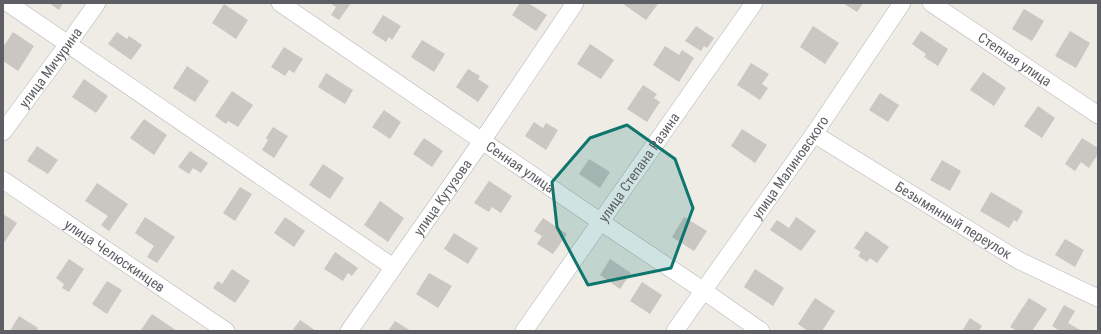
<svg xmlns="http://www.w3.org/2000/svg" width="1101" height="334" font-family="'Roboto Condensed',sans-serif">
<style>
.building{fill:#cac6c2}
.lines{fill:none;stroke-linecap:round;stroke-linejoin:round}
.minor-casing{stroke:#b2b4b9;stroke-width:18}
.minor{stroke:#fff;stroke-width:17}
.marked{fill:#0f766e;fill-opacity:0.2;stroke:#0f766e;stroke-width:3;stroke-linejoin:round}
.labels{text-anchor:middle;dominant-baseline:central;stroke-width:3.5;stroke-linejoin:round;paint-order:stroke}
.street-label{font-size:14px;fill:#5d5f64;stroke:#fff}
</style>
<rect width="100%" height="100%" fill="#eeece5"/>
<path class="building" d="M49 3H63L59 10Z
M330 3H351L339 20 331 15 336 7Z
M520 3H528L547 15 536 31 512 15Z
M622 3H657L658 4 646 20Z
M843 3H863L857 12Z
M224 4 248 20 236 39 212 23Z
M1024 9 1044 21 1032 41 1012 29Z
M383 15 401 26 392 40 389 37 386 42 372 33Z
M696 26 714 38 707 48 704 46 701 51 685 41Z
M813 26 839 43 825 64 800 47Z
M921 31 948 49 938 66 924 57 926 54 912 44Z
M1070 31 1090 43 1076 68 1055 56Z
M13 32 34 46 18 71 3 61V47Z
M117 32 127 39 129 36 142 45 131 60 108 44Z
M422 40 445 54 434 72 411 57Z
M590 44 614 60 601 79 577 64Z
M665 46 679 55 682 50 694 58 679 82 653 65Z
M284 47 303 59 294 73 289 70 285 76 271 67Z
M751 63 769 74 762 84 768 88 760 100 737 85Z
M187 66 209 81 195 102 173 88Z
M468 69 480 76 478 79 489 86 478 102 456 87Z
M983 72 1006 88 994 106 970 90Z
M326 73 353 90 345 104 318 87Z
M84 79 108 96 96 113 72 97Z
M643 85 657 94 654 98 660 102 647 122 627 109Z
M232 91 253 105 238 127 228 121 226 124 215 116Z
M880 93 899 105 888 122 869 110Z
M1038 106 1055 118 1042 138 1024 126Z
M384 110 401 122 390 139 372 127Z
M144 119 167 135 154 155 130 138Z
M534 122 543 128 546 123 558 130 546 150 525 136Z
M273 127 288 136 274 158 262 150 268 140 266 138Z
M742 129 767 145 755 163 731 146Z
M424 138 443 151 432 167 413 154Z
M1082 138 1098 148V154L1089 168 1081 162 1075 171 1065 164Z
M37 146 58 160 48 174 27 161Z
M190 151 208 163 201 173 193 168 189 174 178 167Z
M589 159 610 172 600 188 579 174Z
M942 160 961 171 950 191 930 180Z
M323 164 344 178 330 199 309 185Z
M489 181 512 196 501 213 492 207 489 212 474 203Z
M97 183 128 204 109 231 101 225 108 216 85 201Z
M240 187 252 194 235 221 223 213Z
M991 192 1023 211 1017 222 1014 220 1009 228 980 211Z
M380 201 404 218 388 242 364 225Z
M3 214 17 223 3 244Z
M145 217 175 237 157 263 147 257 154 246 135 233Z
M285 217 305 231 294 247 274 233Z
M684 217 707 231 694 251 672 237Z
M796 217 816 231 801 251 770 230 777 220 789 228Z
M543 218 567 234 553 254 537 244 542 236 534 231Z
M866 231 889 247 877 263 870 258 867 262 858 256 861 252 854 248Z
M454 233 478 248 468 264 444 249Z
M1065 239 1084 250 1075 267 1055 255Z
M335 252 358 268 352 276 348 273 343 281 324 269Z
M69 259 84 269 69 292 62 288 64 284 56 278Z
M610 259 631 273 620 289 600 275Z
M232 269 250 281 235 303 213 288 218 281 222 284Z
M755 269 784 288 773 306 744 287Z
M429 273 452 286 438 308 416 294Z
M107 281 122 290 107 314 92 304Z
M642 282 662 295 650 314 630 301Z
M815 298 835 311 822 331H808L798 324Z
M1029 298 1047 309 1032 331H1017L1010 327Z
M1064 305 1075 311 1068 323 1082 331H1060L1052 326Z
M152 314 177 331H142L141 330Z
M19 316 38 328 36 331H10Z
M970 318 982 326 979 331H962Z
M300 320 316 331H292Z
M395 321 411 331H388Z"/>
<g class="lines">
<defs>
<g id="minor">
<path d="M8 3 393 267"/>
<path id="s1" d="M280 3 601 222 704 291 761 331"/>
<path id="s2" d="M931 3 1098 115"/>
<path id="s3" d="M3 132 68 44 97 3"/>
<path id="s4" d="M814 134 1018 260 1098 298"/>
<path id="s5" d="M3 180 226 331"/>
<path id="s6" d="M349 331 482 141 575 3"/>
<path id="s7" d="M524 331 754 3"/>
<path id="s8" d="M675 331 814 134 902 3"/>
</g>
</defs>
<use href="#minor" class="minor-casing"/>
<use href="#minor" class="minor"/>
</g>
<path class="marked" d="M627 125 675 159 693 208 671 268 588 285 557 227 552 182 590 138Z"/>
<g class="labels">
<g class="street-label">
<text stroke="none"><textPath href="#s2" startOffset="101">Степная улица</textPath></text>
<text stroke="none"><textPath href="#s3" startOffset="80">улица Мичурина</textPath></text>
<text stroke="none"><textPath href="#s1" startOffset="291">Сенная улица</textPath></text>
<text stroke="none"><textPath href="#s7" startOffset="200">улица Степана Разина</textPath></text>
<text stroke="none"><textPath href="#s8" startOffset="200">улица Малиновского</textPath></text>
<text stroke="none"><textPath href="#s6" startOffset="163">улица Кутузова</textPath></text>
<text stroke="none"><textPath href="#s4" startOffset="164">Безымянный переулок</textPath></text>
<text stroke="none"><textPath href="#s5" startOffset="135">улица Челюскинцев</textPath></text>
</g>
</g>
<rect width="1101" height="334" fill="none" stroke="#5d5f64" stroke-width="8"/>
</svg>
